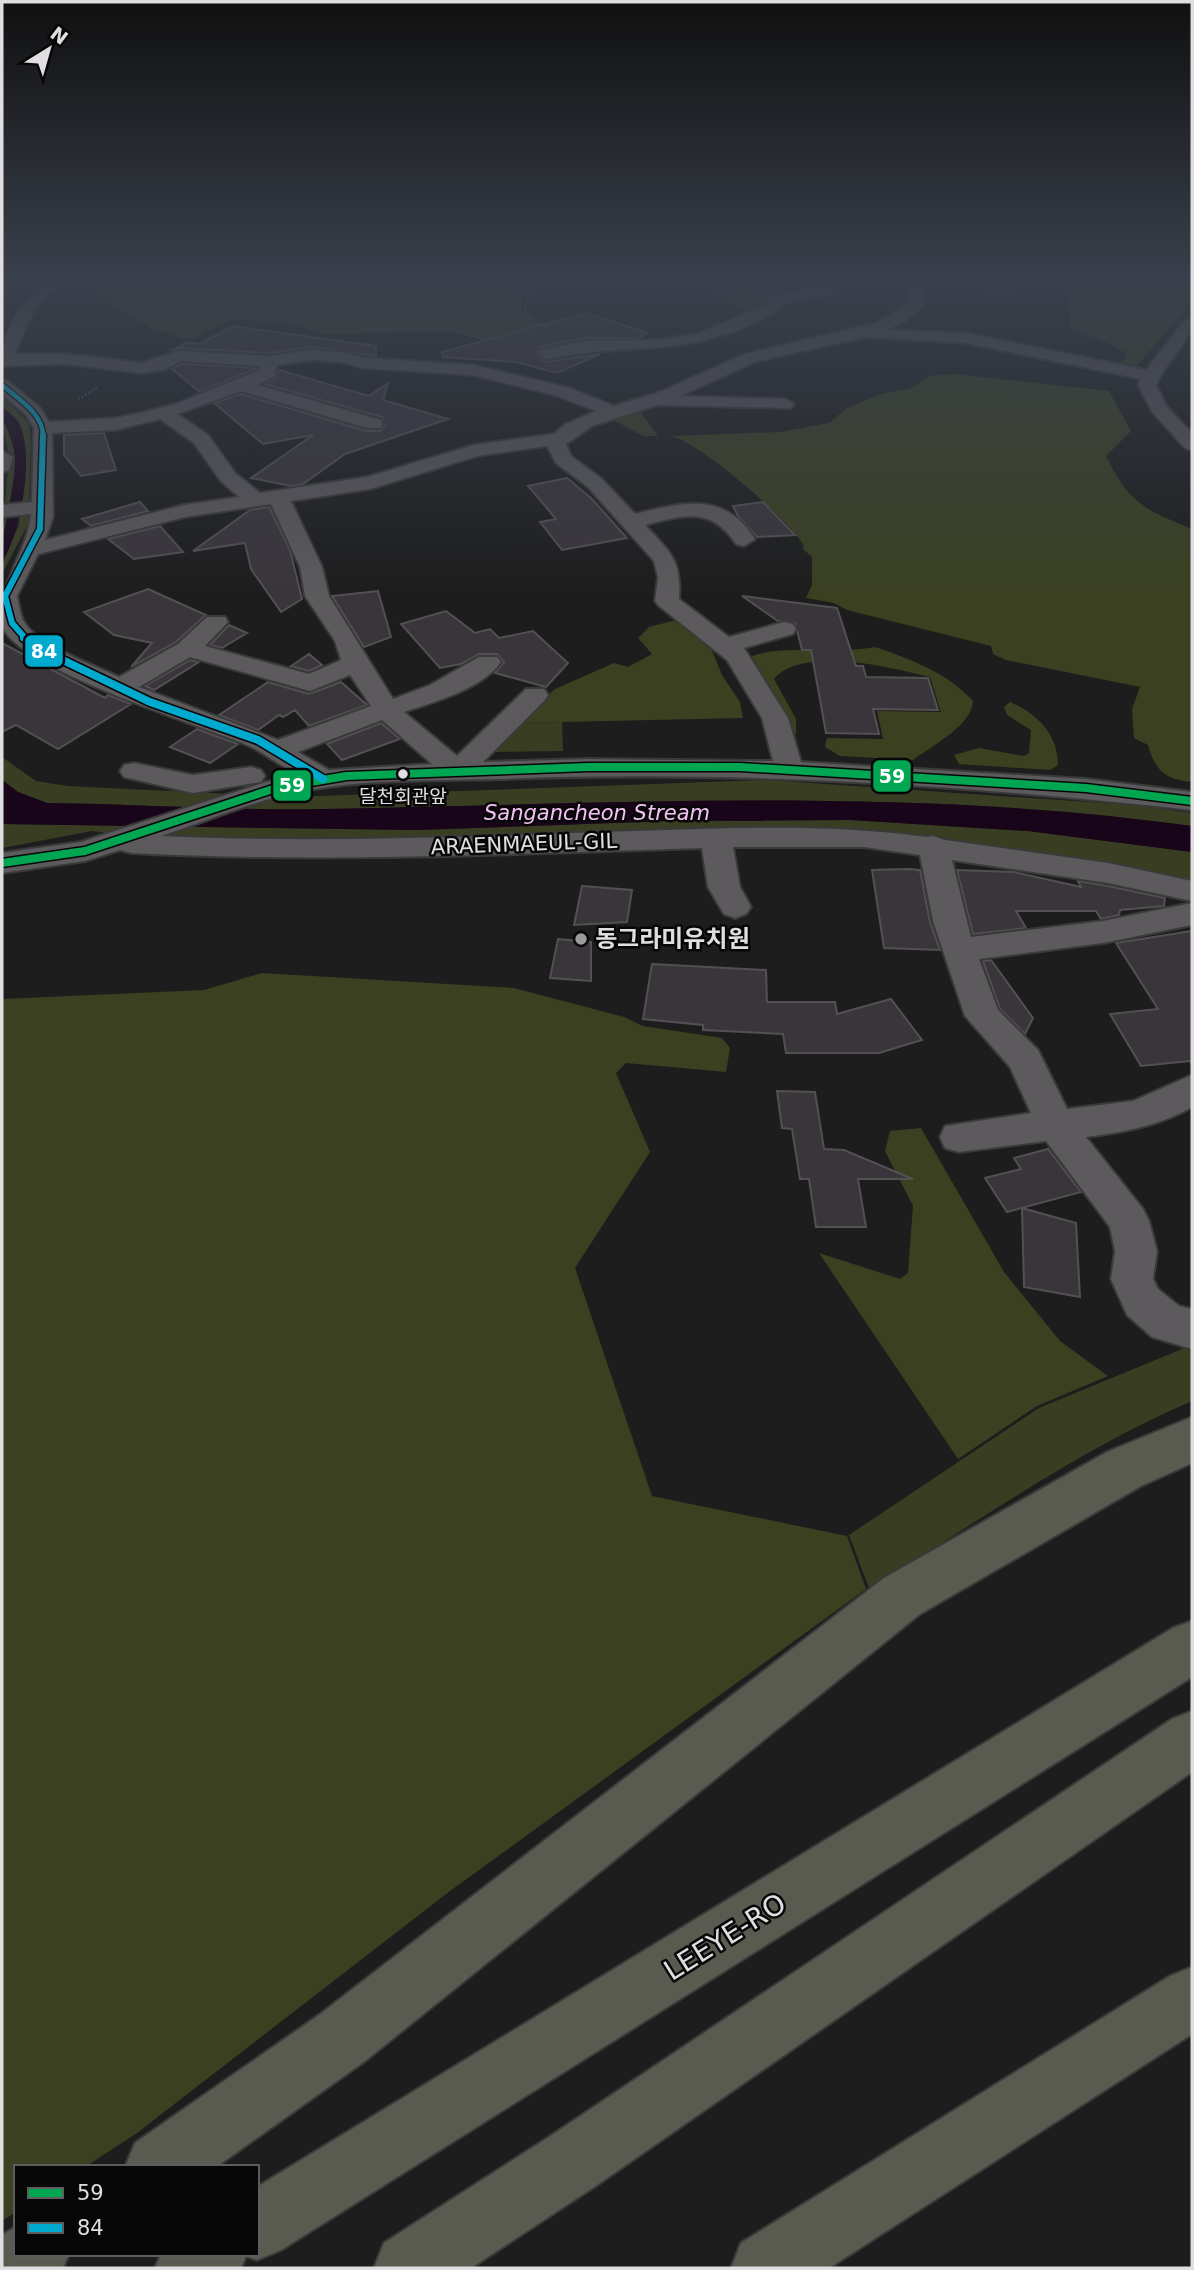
<svg xmlns="http://www.w3.org/2000/svg" width="1194" height="2270" font-family="'DejaVu Sans','Noto Sans KR',sans-serif">
<style>
.green{fill:#393e23}
.forest{fill:#3a4020}
.water{fill:#18051a}
.building{fill:#3a353b;stroke:#525152;stroke-width:2}
.lines{fill:none;stroke-linecap:round;stroke-linejoin:round}
.minor-casing{stroke:#3a3a3a;stroke-width:4}
.highway-casing{stroke:#3a3a3a;stroke-width:4}
.path{stroke:#575557;stroke-width:2;stroke-dasharray:2 2;stroke-linecap:butt}
.minor{fill:#5c5a5c;fill-rule:evenodd}
.highway{fill:#595b50;fill-rule:evenodd}
.bus-1-casing{stroke:#080708;stroke-width:11}
.bus-2-far2-casing{stroke:#080708;stroke-width:7}
.bus-2-far1-casing{stroke:#080708;stroke-width:9}
.bus-2-casing{stroke:#080708;stroke-width:11}
.bus-1{stroke:#00a651;stroke-width:8}
.bus-2-far2{stroke:#00a9ce;stroke-width:4.5}
.bus-2-far1{stroke:#00a9ce;stroke-width:6}
.bus-2{stroke:#00a9ce;stroke-width:8}
.bus-dot{fill:#e0dee0;stroke:#080708;stroke-width:2.5}
.poi-dot{fill:#9c9a9c;stroke:#080708;stroke-width:2.5}
.labels{text-anchor:middle;dominant-baseline:central;stroke-width:5;stroke-linejoin:round;paint-order:stroke}
.far-bus-label{font-size:19px;fill:#e0dee0;stroke:#080708}
.far-water-label{font-size:21px;font-style:italic;fill:#f5c2f7;stroke:#080708}
.far-street-label{font-size:21px;fill:#e0dee0;stroke:#080708}
.poi-label{font-size:24px;font-weight:bold;fill:#e0dee0;stroke:#080708;text-anchor:start}
.near-street-label{font-size:28px;fill:#e0dee0;stroke:#080708}
.line-badge{stroke:#080708;stroke-width:2.5}
.badge-label{font-size:19px;text-anchor:middle;font-weight:bold;fill:#fff}
</style>
<rect width="100%" height="100%" fill="#1d1d1d"/>
<path class="green" d="M672 279H748L765 293 777 298 759 312 740 309 724 296Z
M2 396 29 423 31 444 28 524 2 574V563L19 525 25 444 19 422 2 407Z
M638 408 658 436H643L608 417Z
M2 422C27 445 9 509 2 539L9 456Z
M562 722 563 751 495 752 490 748 515 723Z
M2 757 36 781 67 786 290 797 767 780 1133 805 1192 813V826C903 786 614 804 323 809 232 811 139 804 47 803L18 792 2 780Z
M851 820 1028 831 1192 852V878L1185 882 931 839 175 840 92 831 2 848V824L417 830 668 821Z
M1192 1345V1401C1077 1450 976 1524 869 1588L849 1535 1039 1408Z"/>
<path class="forest" d="M99 279H516L527 286 521 297V311L548 331 552 337 541 352H529L449 331 323 334 298 325 241 319 224 322 195 337 184 339 151 328 90 290 92 282Z
M993 279H1032L1017 294 977 291 986 287Z
M1077 279H1192V301L1134 370 1118 367 1127 355 1115 346 1069 327 1070 314 1067 298Z
M954 374 1109 391 1131 431 1106 456C1129 503 1145 510 1192 529V782C1166 780 1155 771 1148 745L1134 738 1132 709 1140 687 1006 660 993 654 991 646 847 610 834 603 806 598 812 585V557L802 548 804 546C790 520 699 442 671 436L781 432 829 423 847 408 884 393 910 389 929 376Z
M680 619 711 648 722 675 740 702 743 718 516 723 555 689 614 663 628 667 652 654 638 638 649 627Z
M875 647C910 659 948 673 973 701 972 726 931 746 913 760L840 756 825 747 827 738 883 739 877 711 941 712 930 677C892 668 803 645 774 679L796 719V734L789 737 749 658C771 644 843 654 875 647Z
M1010 702C1037 714 1058 734 1058 765L1050 770 959 764 954 755 979 748 1024 756 1029 753 1031 730 1007 715 1004 707Z
M262 973 514 988 624 1017 643 1026 722 1038 730 1048 726 1072 626 1063 616 1073 650 1152 575 1268 652 1496 847 1536 866 1589 450 1891 137 2133 85 2167H16V2212L2 2221V999L204 990Z
M921 1128 1004 1272 1060 1341 1108 1376 1037 1406 958 1459 819 1253 900 1279 908 1273 913 1206 885 1151 890 1131Z"/>
<path class="water" d="M2 407C9 412 17 418 20 426 35 459 20 533 2 563 2 529 13 498 15 464 16 438 2 428 2 407Z
M2 780 18 792 47 803C139 804 232 811 323 809 614 804 903 786 1192 826V852L1028 831 851 820 668 821 417 830 2 824Z"/>
<path class="building" d="M586 313 648 333 638 338H583L540 347 536 355 547 362 600 354 557 373 516 362 443 357 442 352Z
M233 326 376 346V356L311 347 269 353 178 348 171 351 188 342 200 344Z
M182 364 257 368 200 392 172 369Z
M279 370 369 396 388 383 383 400 448 419 345 454 303 484 291 486 251 478 313 435 263 444 214 403 241 394 366 431H381L385 425 382 417 265 384 276 378Z
M104 433 116 470 81 476 64 455V435Z
M567 478 591 498 627 538 562 550 540 522 556 519 528 486Z
M140 502 148 511 91 526 82 519Z
M763 502 795 535 757 537 738 516 733 506Z
M269 507 290 550 302 599 281 612 251 569 245 543 193 551 250 510Z
M160 526 183 552 134 559 108 539Z
M148 589 206 615 176 642 131 667 152 643 114 635 84 612Z
M378 591 391 637 364 647 332 596Z
M742 596 837 608 856 666H863L866 677 928 678 938 710 873 709 879 734 826 733 811 650H802L795 623 778 621Z
M446 611 475 633 490 629 499 638 533 631 568 663 546 687 495 673 504 662 497 654H479L461 664 440 668 401 624Z
M229 625 247 633 222 648 210 645Z
M2 643 105 698 108 695 131 704 58 749 16 725 2 732Z
M309 654 322 665 309 671 291 666Z
M190 660 199 662 154 690 145 686Z
M268 682 309 694 341 682 367 705 309 726 295 710 283 717 279 715 258 730 219 715Z
M381 723 400 739 342 760 327 744Z
M197 729 224 739 238 744 210 763 170 747Z
M908 869 920 870 930 922 940 950 884 948 872 870Z
M957 870 1014 872 1081 887 1078 881 1108 886 1165 898 1164 906 1120 910 1119 915 1101 919 1096 911H1016L1026 928 973 934Z
M582 886 632 890 627 922 574 925Z
M1192 931V1064L1190 1061 1141 1066 1110 1014 1158 1009 1116 943Z
M558 939 591 942V981L550 978Z
M991 960 1033 1018 1025 1034 1000 1009 983 961Z
M652 964 766 970 767 1002H835L837 1014 891 999 922 1040 879 1053H786L783 1034 703 1030V1025L643 1019Z
M777 1091 815 1092 824 1149 844 1150 913 1179H858L866 1227H816L809 1179H800L792 1129 782 1128Z
M1048 1149 1081 1192 1007 1212 985 1178 1021 1169 1014 1158Z
M1022 1208 1076 1223 1080 1297 1024 1287Z"/>
<g class="lines">
<defs>
<path id="minor" d="M47 279H62L34 310 14 354H64L142 363 178 351 269 356 311 350 342 352 365 358 473 365 570 388 614 406 660 392 745 354 876 323 907 305 909 290 916 279H931L923 290 922 307 905 321 886 330 966 333 1146 370 1186 319 1192 317C1192 341 1166 362 1156 385L1167 407 1192 433V450L1185 448 1153 413 1138 385 1141 379 966 343 866 337 757 361 680 396 785 399 794 404 791 408 657 405 592 426 566 444 571 456 602 479 635 514C684 502 724 491 755 539L744 546 736 544C711 506 684 515 645 525 670 552 682 560 679 599L729 637 784 622 793 624 796 629 793 634 744 648 788 718 801 762 1086 779 1192 792V810C963 785 733 770 502 779 429 781 352 778 281 796 241 806 201 823 161 836 308 843 455 837 602 832 710 829 819 822 926 837L933 836 945 840 1108 863 1192 881V901L1108 883 952 860 971 937 1103 921 1192 903V925L1103 943 979 959 998 1010 1038 1050 1067 1109 1133 1101 1192 1075V1107C1159 1126 1124 1132 1086 1137L1143 1209 1149 1221 1157 1251 1153 1279 1158 1289 1179 1306 1192 1309V1349L1152 1337 1127 1315 1111 1279 1115 1251 1110 1227 1046 1141 959 1152 945 1148 940 1137 945 1126 1031 1113 1010 1067 965 1016 933 921 920 855 864 847H733L740 887 751 907 746 914 735 918 724 914 708 887 702 848C512 854 322 863 132 853L120 850 85 861 2 873V853L81 842 266 782 298 776C281 766 265 753 247 745 204 726 13 668 2 625 0 576 27 554 31 514L2 517V505L32 502 34 428 26 415 2 394V380L8 381 40 408 49 422 115 418 141 413 178 403 260 370V366L181 361 164 370 142 373 64 364 2 366C2 327 20 306 47 279ZM311 360 341 362 364 368 473 375 558 396 596 411 566 424 554 434 474 445 367 477 260 493 235 473 208 435 177 414 241 391 367 428H381L383 424 381 420 258 385 275 376 277 365ZM160 419 194 443 221 481 239 497 184 505 45 540 53 517 52 433 115 430ZM547 446 556 463 588 487 654 561 658 577 655 601 659 606 727 660 762 718 773 761 588 759 483 762 544 701 548 695 544 689H526L457 756 404 712C434 702 482 689 501 662L497 657H479L430 685 393 699 329 596 322 567 291 501 370 489 477 456ZM271 504 300 567 305 596 335 641 341 660 309 674 205 646 228 622 225 617H207L178 644 119 677C94 665 38 646 24 622 20 615 19 604 17 596L38 554 185 517ZM190 657 310 691 350 675 371 706 278 740 139 687ZM382 720 432 764 329 770 298 752Z
M824 279H838L832 294 781 303C776 315 764 318 752 324 681 357 620 343 547 359L539 354 541 350 584 341 655 340 696 334 764 306 770 296 821 287Z
M2 451 13 457 9 470 2 472Z
M134 763 193 775 251 767 261 770 265 776 261 782 193 793 124 777 120 771 124 765Z"/>
<path id="highway" d="M1192 1417V1463L1141 1486 920 1614 365 2061 216 2167H125L135 2143 319 2015 884 1578 1107 1452Z
M1192 1621V1677L281 2250 257 2260 246 2256 241 2268H155L161 2254H257V2187L1173 1628Z
M1192 1711V1772L597 2185 471 2268H374L384 2243 549 2137 1172 1719Z
M1192 1967V2034L829 2268H731L741 2243 1170 1976Z
M16 2227V2254H69L63 2268H2V2235Z"/>
</defs>
<use href="#minor" class="minor-casing"/>
<use href="#highway" class="highway-casing"/>
<path class="path" d="M548 328 532 319 525 310C528 290 540 286 558 281
M78 399 97 388"/>
<use href="#minor" class="minor"/>
<use href="#highway" class="highway"/>
<defs>
<path id="bus-1" d="M2 863 85 851 276 788 346 776 588 767H740L1086 788 1192 801"/>
<path id="bus-2-far2" d="M2 385C18 399 43 413 43 436"/>
<path id="bus-2-far1" d="M26 639 12 623 5 596 40 529 43 435"/>
<path id="bus-2" d="M24 638 44 651 150 702 258 740 323 779"/>
</defs>
<use href="#bus-1" class="bus-1-casing"/>
<use href="#bus-2-far2" class="bus-2-far2-casing"/>
<use href="#bus-2-far1" class="bus-2-far1-casing"/>
<use href="#bus-2" class="bus-2-casing"/>
<use href="#bus-1" class="bus-1"/>
<use href="#bus-2-far2" class="bus-2-far2"/>
<use href="#bus-2-far1" class="bus-2-far1"/>
<use href="#bus-2" class="bus-2"/>
</g>
<linearGradient id="sky" x2="0" y2="1"><stop stop-color="#101010"/><stop offset="0.47" stop-color="#3a404c"/><stop offset="1" stop-color="#3a404c" stop-opacity="0"/></linearGradient>
<rect width="1194" height="597" fill="url(#sky)"/>
<circle class="bus-dot" cx="403" cy="774" r="6"/>
<circle class="poi-dot" cx="581" cy="939" r="7"/>
<g class="labels">
<g class="far-bus-label">
<text x="403" y="796">달천회관앞</text>
</g>
<g class="far-water-label">
<text x="597" y="813">Sangancheon Stream</text>
</g>
<g class="far-street-label">
<text transform="translate(524 844) rotate(-2)">ARAENMAEUL-GIL</text>
</g>
<g class="poi-label">
<text x="595" y="939">동그라미유치원</text>
</g>
<g class="near-street-label">
<text transform="translate(725 1937) rotate(-32)">LEEYE-RO</text>
</g>
</g>
<g class="line-badge">
<rect x="24" y="634" width="40" height="34" rx="7" fill="#00a9ce"/>
<rect x="872" y="759" width="40" height="34" rx="7" fill="#00a651"/>
<rect x="272" y="769" width="40" height="33" rx="7" fill="#00a651"/>
</g>
<g class="badge-label">
<text x="44" y="658">84</text>
<text x="892" y="783">59</text>
<text x="292" y="792">59</text>
</g>
<rect width="1194" height="2270" fill="none" stroke="#e0dee0" stroke-width="7"/>
<rect x="14" y="2165" width="245" height="91" fill="#080708" stroke="#5e5d5e" stroke-width="2"/>
<rect x="28" y="2188" width="35" height="10" fill="#00a651" stroke="#5e5d5e" stroke-width="2"/>
<text x="77" y="2200" font-size="21" fill="#e0dee0">59</text>
<rect x="28" y="2223" width="35" height="10" fill="#00a9ce" stroke="#5e5d5e" stroke-width="2"/>
<text x="77" y="2235" font-size="21" fill="#e0dee0">84</text>
<g transform="translate(49 49) rotate(37)" stroke="#080708" stroke-width="5" paint-order="stroke">
<path d="M0-5L12 26L0 18L-12 26Z" fill="#e0dee0"/>
<text y="-10" font-size="19" font-weight="bold" text-anchor="middle" fill="#e0dee0">N</text>
</g>
</svg>
